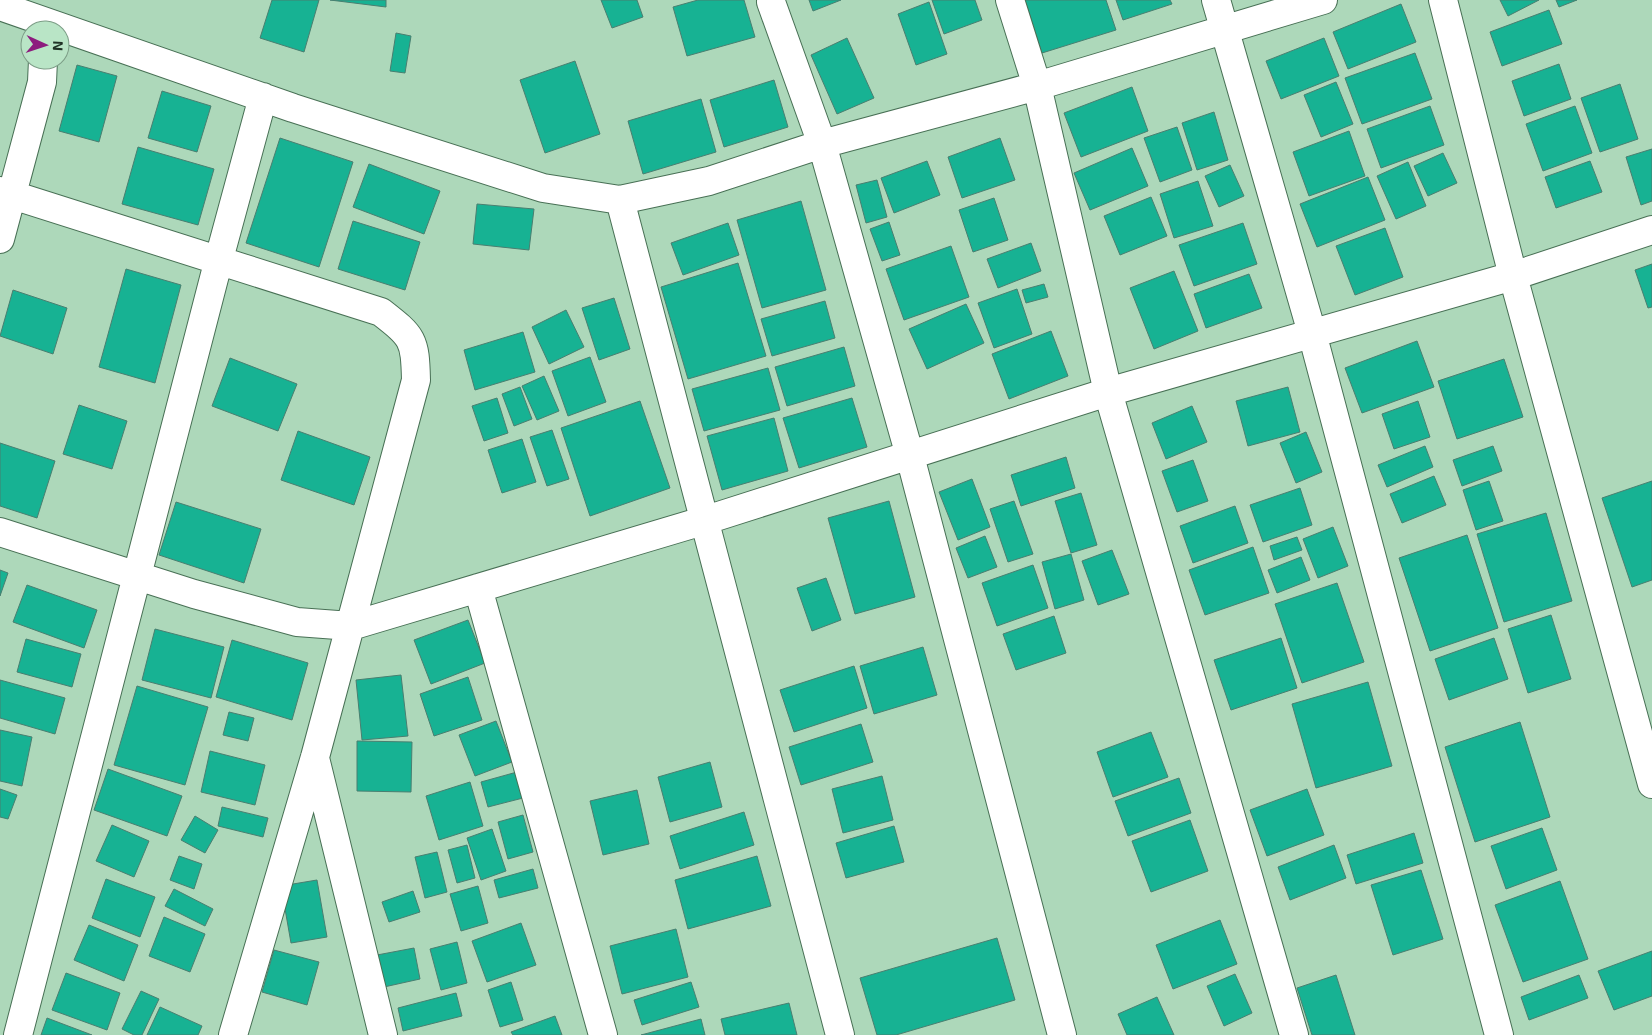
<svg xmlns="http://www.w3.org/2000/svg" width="1652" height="1035" font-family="'Exo 2',sans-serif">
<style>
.building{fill:#17b293;stroke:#497f70}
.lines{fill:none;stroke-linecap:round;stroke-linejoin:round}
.minor-casing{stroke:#487055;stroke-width:30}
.minor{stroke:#fff;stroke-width:28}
</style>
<rect width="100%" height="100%" fill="#add8ba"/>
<path class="building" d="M272 0H319L304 52 260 38Z
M330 0H386V7Z
M601 0H637L643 17 612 28Z
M698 0H744L755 37 687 56 673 7Z
M809 0H841L813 11Z
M932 0H975L982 20 944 34Z
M1025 0H1106L1116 30 1042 53Z
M1116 0H1170L1172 4 1123 20Z
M1500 0H1539L1508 16Z
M1556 0H1577L1559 7Z
M929 2 947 54 916 65 898 14Z
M1401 4 1416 42 1348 69 1333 32Z
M1549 10 1562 44 1502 66 1490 32Z
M396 33 411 36 405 73 390 71Z
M847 38 874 98 837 114 811 55Z
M1324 38 1339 76 1281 99 1266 61Z
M1415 53 1432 99 1362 124 1345 78Z
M575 61 600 134 545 153 520 80Z
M1559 64 1571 99 1524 116 1512 81Z
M77 65 117 76 99 142 59 131Z
M774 80 788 127 724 147 710 100Z
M1336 82 1353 124 1321 137 1304 95Z
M1620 84 1638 139 1600 152 1581 98Z
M1132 87 1148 131 1081 157 1064 113Z
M162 91 211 106 197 152 148 138Z
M701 99 716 152 643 174 628 121Z
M1430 106 1444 145 1381 168 1367 129Z
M1575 106 1592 153 1543 171 1526 124Z
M1214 112 1228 160 1197 170 1182 123Z
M1177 127 1192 170 1160 182 1144 138Z
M1349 131 1365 176 1309 196 1293 152Z
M280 138 353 162 319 267 246 243Z
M1000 138 1015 180 962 198 948 157Z
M138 147 214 169 198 225 122 204Z
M1132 148 1148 186 1090 210 1074 173Z
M1652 149V201L1641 205 1626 157Z
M1443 153 1457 183 1428 196 1414 166Z
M927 161 940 195 894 213 881 178Z
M1590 161 1602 192 1556 208 1545 177Z
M1408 162 1426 206 1396 219 1377 176Z
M369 164 440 191 424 234 353 207Z
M1230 165 1244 196 1219 207 1205 176Z
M1368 177 1385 220 1317 247 1300 204Z
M877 180 887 217 866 223 856 185Z
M1198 181 1213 226 1174 238 1160 194Z
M1151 197 1167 236 1120 255 1104 216Z
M994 198 1008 240 973 252 959 210Z
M801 201 826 290 762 308 737 220Z
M477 204 534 209 529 250 473 244Z
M353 221 420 242 405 290 338 269Z
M889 222 900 255 882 261 870 229Z
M728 223 739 255 683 275 671 243Z
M1243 223 1257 264 1194 286 1179 245Z
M1385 228 1403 277 1355 295 1336 246Z
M1031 243 1041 271 998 288 987 259Z
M951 246 969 297 904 320 886 269Z
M738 263 766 356 688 379 661 287Z
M1652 264V307L1648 308 1635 270Z
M126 269 181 285 155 383 99 367Z
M1174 271 1198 331 1154 349 1130 288Z
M1249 274 1262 308 1206 328 1194 294Z
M1044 284 1048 297 1026 303 1022 290Z
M1017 289 1032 334 994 348 978 303Z
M13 290 67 308 53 354 0 336Z
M614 298 630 349 599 360 582 308Z
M825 301 835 338 772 356 761 319Z
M966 304 984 343 927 369 909 329Z
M566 310 584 347 549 364 532 327Z
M1051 331 1068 376 1009 399 992 354Z
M523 332 535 372 475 390 464 350Z
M1417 341 1434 387 1362 413 1345 368Z
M844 347 855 386 787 406 775 367Z
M590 357 606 402 568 416 552 371Z
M230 358 297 384 278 431 212 406Z
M1504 359 1523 417 1457 439 1438 381Z
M768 368 780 410 704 431 692 389Z
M544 376 559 411 537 420 522 386Z
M520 387 532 419 514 426 502 394Z
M1288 387 1300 432 1248 446 1236 401Z
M497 398 508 433 484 441 472 406Z
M852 398 867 447 799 468 783 418Z
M640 401 670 488 590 516 561 428Z
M1418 401 1430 437 1394 449 1382 414Z
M79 405 127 421 112 469 63 454Z
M1192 406 1207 442 1166 459 1152 423Z
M774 418 788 471 722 490 707 436Z
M552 430 569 479 547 486 530 437Z
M298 431 370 457 354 505 281 480Z
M1306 432 1322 472 1296 483 1280 443Z
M522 439 536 482 502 493 488 450Z
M0 443 55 461 37 518 0 506Z
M1425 446 1433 467 1387 487 1378 465Z
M1493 446 1502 471 1462 486 1453 460Z
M1066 457 1075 488 1021 506 1011 475Z
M1193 460 1208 501 1177 512 1162 471Z
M1434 476 1446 505 1402 523 1390 494Z
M972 479 990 527 958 540 939 492Z
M1489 481 1503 521 1476 530 1463 490Z
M1652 481V580L1632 587 1602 498Z
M1300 488 1312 525 1263 542 1250 505Z
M1081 493 1097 545 1071 553 1055 501Z
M889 501 915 597 855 614 828 518Z
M1014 501 1033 554 1008 562 990 509Z
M176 502 261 529 244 583 159 555Z
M1235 506 1248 543 1193 563 1180 526Z
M1546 513 1572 601 1504 622 1477 534Z
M1333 527 1348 566 1318 578 1303 539Z
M1467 535 1498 628 1430 651 1399 558Z
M985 536 997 567 968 578 956 548Z
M1297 537 1302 550 1274 560 1270 546Z
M1253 547 1269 593 1205 615 1189 570Z
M1112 550 1129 594 1098 605 1082 561Z
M1071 554 1084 600 1055 609 1042 562Z
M1301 557 1310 580 1277 593 1268 570Z
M1033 565 1048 608 997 626 982 583Z
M0 570 8 573 0 596Z
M826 578 841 620 812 631 797 588Z
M1337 583 1364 662 1302 683 1275 604Z
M27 585 97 610 84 648 13 622Z
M1551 615 1571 679 1528 693 1508 629Z
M1054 616 1066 653 1016 670 1003 634Z
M468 620 485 663 431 684 414 640Z
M155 629 224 647 211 698 142 680Z
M1281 638 1297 688 1231 710 1214 660Z
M1494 638 1508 679 1449 700 1435 659Z
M26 639 81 654 72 687 17 672Z
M232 640 308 663 292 720 216 697Z
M923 647 937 695 874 714 860 666Z
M854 666 867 708 794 732 780 690Z
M401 675 408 736 362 740 356 680Z
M468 677 482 720 434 736 420 694Z
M0 680 65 698 55 734 0 718Z
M1368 682 1392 766 1316 788 1292 704Z
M137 686 208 707 185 785 114 765Z
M229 712 254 718 248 741 223 735Z
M496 721 512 762 475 776 459 735Z
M1520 722 1550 817 1475 842 1445 747Z
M861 724 873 762 801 785 789 747Z
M0 730 32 737 22 786 0 781Z
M1151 732 1168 777 1113 797 1097 752Z
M357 741 412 742 411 792 357 791Z
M210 751 265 765 255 805 201 792Z
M710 762 722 807 670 822 658 777Z
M108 769 182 796 167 836 94 810Z
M517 772 523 798 488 807 481 782Z
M882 776 893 820 843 833 832 789Z
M1179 778 1191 813 1128 836 1115 801Z
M470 782 483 826 439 840 426 796Z
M0 789 17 795 8 819 0 817Z
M1307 789 1324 835 1267 856 1250 810Z
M637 790 649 844 603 855 590 801Z
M222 807 268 818 263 837 218 826Z
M744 812 754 845 680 869 670 836Z
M523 815 533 852 508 859 498 822Z
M195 816 218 830 205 853 181 840Z
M1190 820 1208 871 1151 892 1132 841Z
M112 825 149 841 134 877 96 861Z
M894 826 904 862 846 878 836 843Z
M1542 828 1557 870 1506 889 1491 846Z
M492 829 506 871 481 880 467 838Z
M1414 833 1423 863 1356 884 1347 855Z
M467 845 475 878 457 883 448 850Z
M1334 845 1346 878 1290 900 1278 867Z
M437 852 447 892 425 898 415 857Z
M179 856 202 864 194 889 170 880Z
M757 856 771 906 688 929 675 880Z
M533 869 538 888 499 898 494 880Z
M1421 870 1443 939 1393 955 1371 885Z
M106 879 155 897 140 937 92 918Z
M317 880 327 937 291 943 281 886Z
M1560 881 1588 959 1523 982 1495 905Z
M478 886 488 923 461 931 450 894Z
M174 889 213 909 205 926 165 906Z
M413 891 420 912 389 922 382 902Z
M164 917 205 934 190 972 149 956Z
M1220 920 1237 964 1173 989 1156 945Z
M521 923 536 965 487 982 472 941Z
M89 925 138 945 124 981 74 960Z
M676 929 688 977 622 994 610 946Z
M997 938 1015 1000 896 1035H877L860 978Z
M457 942 467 983 441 990 430 949Z
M414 948 420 979 384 987 377 955Z
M274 950 319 962 307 1005 262 992Z
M1652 951V996L1614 1010 1598 971Z
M66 973 120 993 107 1030 52 1010Z
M1235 974 1252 1013 1224 1026 1207 986Z
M1336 975 1355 1035H1312L1297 988Z
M1579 975 1588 998 1529 1020 1521 997Z
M511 982 523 1020 500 1027 488 990Z
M691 982 699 1007 642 1025 634 1000Z
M141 991 159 999 142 1035H134L122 1029Z
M456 993 462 1016 403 1031 398 1008Z
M1157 997 1174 1035H1127L1118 1014Z
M789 1003 797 1035H725L721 1019Z
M160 1007 202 1026 198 1035H147Z
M555 1016 562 1035H513L511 1032Z
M47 1018 92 1035H41Z
M701 1019 705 1035H641Z"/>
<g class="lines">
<defs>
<path id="minor" d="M1010 0 1037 86 1108 392 1294 1035
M1216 0 1312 333 1499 1035
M1443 0 1513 276 1652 784
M771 2 822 144 910 456 1062 1035
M0 6 293 108 543 188 620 200 709 181 822 144 1037 86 1323 0
M0 191 381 312C413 337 415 339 416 380L315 757 233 1035
M620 200 840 1035
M0 239 42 82 43 60
M0 532 194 594 297 622 351 626 706 520 1108 392 1513 276 1652 230
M478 588 603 1035
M315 758 383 1035
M18 1035 219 259 263 97"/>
</defs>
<use href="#minor" class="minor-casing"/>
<use href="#minor" class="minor"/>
</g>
<g transform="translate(45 45) rotate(93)"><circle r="24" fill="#b9e5c6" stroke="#7c9d86"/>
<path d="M0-4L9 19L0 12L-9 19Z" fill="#8d1c7e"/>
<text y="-8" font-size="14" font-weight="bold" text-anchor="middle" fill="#203226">N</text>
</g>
</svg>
